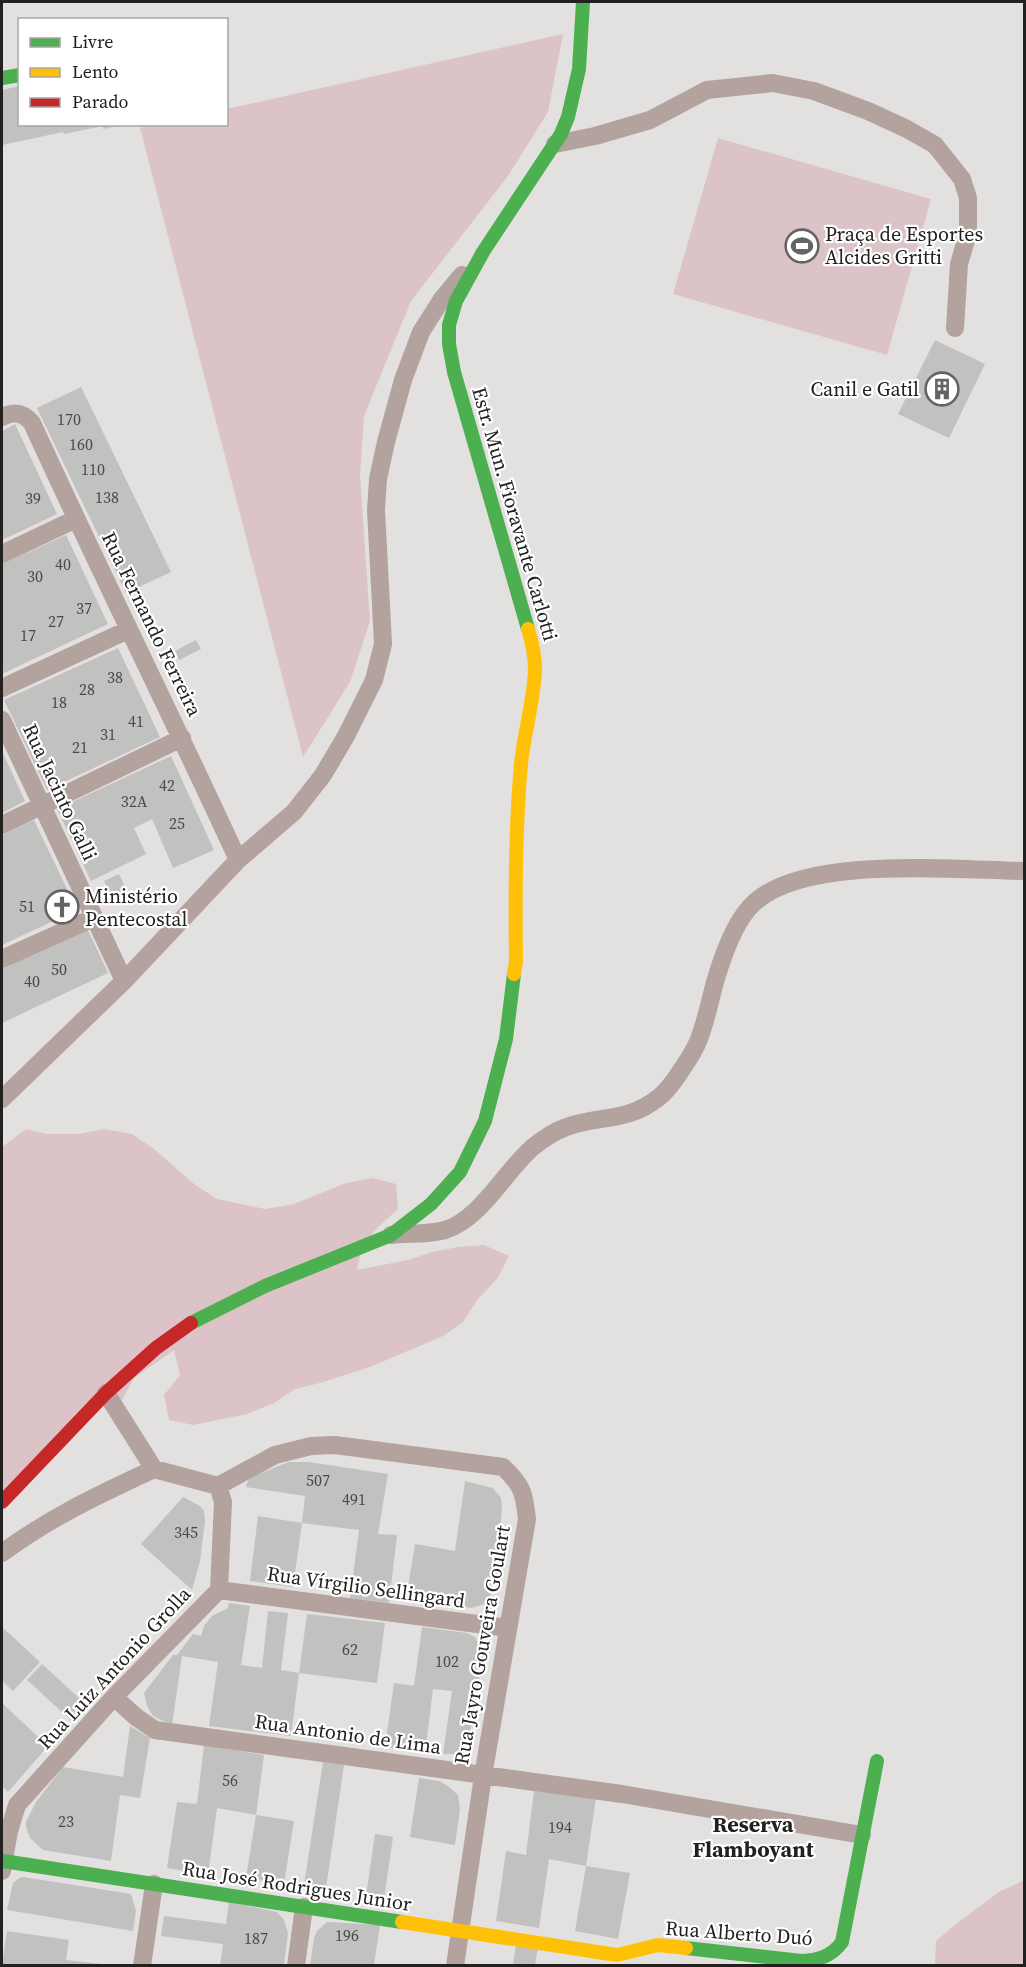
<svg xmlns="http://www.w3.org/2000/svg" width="1026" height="1967" font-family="'Source Serif 4',serif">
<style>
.green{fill:#dcc3c7}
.building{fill:#c1c1bf}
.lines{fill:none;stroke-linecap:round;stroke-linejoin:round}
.street{stroke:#b3a29e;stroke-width:18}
.fast{stroke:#4caf50;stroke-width:14}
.slow{stroke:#ffc107;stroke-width:14}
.jam{stroke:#c62828;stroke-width:14}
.labels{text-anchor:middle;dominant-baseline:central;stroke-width:4.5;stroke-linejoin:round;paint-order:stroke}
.number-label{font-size:16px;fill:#4a4947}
.poi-label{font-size:20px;fill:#22211f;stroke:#fff;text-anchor:start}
.street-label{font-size:20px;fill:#22211f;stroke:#fff}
.quarter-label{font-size:22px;font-weight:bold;fill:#22211f;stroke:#fff}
</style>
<rect width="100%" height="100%" fill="#e3e1df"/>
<path class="green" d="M563 34 548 112 508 176 411 301 364 416 360 476 370 621 350 682 303 757 140 128 158 124H226L227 109Z
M718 138 931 199 887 355 673 294Z
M26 1129 46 1134H79L104 1129 132 1134 154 1149 194 1184 217 1199 265 1209 294 1204 346 1183 372 1178 396 1184 398 1209 378 1227 362 1246 357 1270 408 1260 432 1252 458 1247 484 1245 509 1256 497 1279 478 1299 463 1322 443 1336 370 1367 320 1383 295 1389 274 1403 247 1414 193 1425 169 1420 164 1395 180 1375 174 1350 134 1378 122 1400 97 1408 2 1493V1147Z
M1024 1880V1965H935L936 1941 956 1924 999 1892Z"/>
<path class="building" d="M20 86V124L118 126 103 129V126L64 134 63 132 2 145V90Z
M935 340 985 364 949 438 898 414Z
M81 387 171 572 126 593 37 408Z
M15 424 57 514 2 540V431Z
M66 535 108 624 2 674V619H3L2 615V564Z
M196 640 201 649 179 660 175 651Z
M118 648 160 737 47 790 4 700Z
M2 751 25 801 2 813Z
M171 756 214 850 173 868 152 819 134 828 146 854 91 881 57 809Z
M34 820 77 910 2 945V835Z
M119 874 127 891 113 899 104 881Z
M87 928 108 973 2 1023V969Z
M288 1462H309L388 1474 378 1534 397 1535 389 1603 350 1598 359 1530 302 1523 305 1496 246 1487 248 1480 252 1477Z
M465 1481 493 1488 501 1498 502 1509 498 1550 492 1593 484 1604 472 1608 406 1599 415 1544 455 1551Z
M183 1497 200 1506 204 1511 205 1521 200 1561 192 1590 141 1544Z
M258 1516 302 1523 293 1587 250 1581Z
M229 1603 250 1606 241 1665 262 1668 268 1611 288 1613 281 1670 299 1673 291 1736 209 1726 218 1662 182 1656 172 1725 153 1716 147 1706 144 1693 173 1655H177L193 1634 201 1636 204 1626 212 1616 228 1608Z
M307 1614 385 1623 377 1683 299 1673Z
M2 1627 40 1662 13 1691 2 1681Z
M422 1627 467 1633 475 1637 482 1650 483 1658 469 1738 464 1746 456 1754H443L452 1691 433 1689 425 1753 385 1747 394 1683 414 1686Z
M42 1664 89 1707 74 1723 27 1680Z
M2 1703 48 1746 8 1792 2 1786Z
M130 1726 150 1738 140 1798 120 1795 111 1861 43 1850 30 1838 26 1827V1822L36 1802 63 1767 123 1777Z
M204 1745 264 1755 256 1815 294 1821 284 1884 246 1878 256 1815 217 1808 208 1875 167 1868 177 1802 197 1804Z
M323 1762 344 1765 326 1888 304 1885Z
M419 1778 439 1781 448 1786 458 1795 460 1809 455 1845 410 1837Z
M534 1791 596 1798 586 1866 630 1873 618 1939 575 1931 586 1866 549 1859 539 1928 496 1921 506 1851 526 1855Z
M375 1834 393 1837 384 1899 366 1896Z
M23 1877 131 1894 136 1911 133 1931 7 1910 13 1883 19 1878Z
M229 1902 277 1912 284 1920 288 1933 284 1965H220L223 1944 161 1936 164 1916 226 1924Z
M327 1922 380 1925 374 1965H310L314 1938 317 1931Z
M7 1931 69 1940 66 1960 101 1964V1965H2Z
M516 1945 538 1948 535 1965H513Z"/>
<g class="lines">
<path class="street" d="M555 144 595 136 650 120 707 90 773 83 814 91 868 111 907 129 935 145 962 179 968 198V233L959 264 955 328
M2 417C14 411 23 412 32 423 99 570 171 714 238 860
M2 554 76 519
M2 688 128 630
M2 720 124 981
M2 825 182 738
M2 959 93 918
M2 1099 124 981 238 860 294 812 323 775 346 736 374 680 383 644 376 510 378 479 386 442 403 380 421 332 442 299 462 275
M391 1235C408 1233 428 1235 445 1230 481 1219 505 1171 533 1147 543 1139 553 1132 564 1128 596 1115 627 1123 658 1098 665 1093 671 1085 676 1078 684 1066 694 1053 699 1039 706 1021 710 1001 715 982 722 958 735 919 755 902 807 855 956 870 1024 871
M106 1393 154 1469 218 1486 275 1455 311 1446 335 1445 503 1467C523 1486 524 1493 527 1519L483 1776 455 1966
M2 1553C51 1517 98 1495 154 1469
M219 1590 508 1628
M114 1697 136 1717 155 1730 622 1794 862 1835
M2 1871 9 1831 17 1805 114 1697 219 1590 223 1502 218 1486
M142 1966 154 1884
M296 1966 304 1907"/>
<path class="fast" d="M2 78 20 75
M528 629 454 372 449 344V325L456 301 483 252 561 134 568 117 579 69 583 2
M191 1323 265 1286 391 1235 431 1204 460 1172 485 1121 506 1039 514 974
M3 1861 402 1922
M686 1948 802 1961C819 1960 832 1956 842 1942L877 1761"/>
<path class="slow" d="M514 974 516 961C515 895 515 830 521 764 524 733 534 701 535 669 535 655 532 642 528 629
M402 1922 617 1955 658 1945 686 1948"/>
<path class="jam" d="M2 1502 106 1393 156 1348 191 1323"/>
</g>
<defs>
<symbol id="stadium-ring" viewBox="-11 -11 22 22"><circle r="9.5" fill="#fff" stroke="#666462" stroke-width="1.5"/><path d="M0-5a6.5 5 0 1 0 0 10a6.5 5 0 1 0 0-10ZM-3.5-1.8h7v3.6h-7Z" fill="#666462"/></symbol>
<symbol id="building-ring" viewBox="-11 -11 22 22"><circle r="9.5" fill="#fff" stroke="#666462" stroke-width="1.5"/><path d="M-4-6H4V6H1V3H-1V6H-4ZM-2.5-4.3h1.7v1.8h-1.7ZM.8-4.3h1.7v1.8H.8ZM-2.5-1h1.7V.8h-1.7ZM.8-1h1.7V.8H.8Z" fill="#666462"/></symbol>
<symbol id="church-ring" viewBox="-11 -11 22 22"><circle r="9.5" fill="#fff" stroke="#666462" stroke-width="1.5"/><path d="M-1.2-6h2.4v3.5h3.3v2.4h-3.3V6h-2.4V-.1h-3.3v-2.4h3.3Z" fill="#666462"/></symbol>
</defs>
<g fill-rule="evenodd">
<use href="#stadium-ring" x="783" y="227" width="38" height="38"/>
<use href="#building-ring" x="923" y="370" width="38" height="38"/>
<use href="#church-ring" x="43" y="888" width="38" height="38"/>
</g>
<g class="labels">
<g class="number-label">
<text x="69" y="419">170</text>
<text x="81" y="444">160</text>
<text x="93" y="469">110</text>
<text x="107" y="497">138</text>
<text x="33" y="498">39</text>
<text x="63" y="564">40</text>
<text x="35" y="576">30</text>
<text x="84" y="608">37</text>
<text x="56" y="621">27</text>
<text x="28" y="635">17</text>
<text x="115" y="677">38</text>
<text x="87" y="689">28</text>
<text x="59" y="702">18</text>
<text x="136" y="721">41</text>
<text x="108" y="734">31</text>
<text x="80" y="747">21</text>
<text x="167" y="785">42</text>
<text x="134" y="801">32A</text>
<text x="177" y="823">25</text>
<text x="27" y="906">51</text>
<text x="59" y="969">50</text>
<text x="32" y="981">40</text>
<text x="318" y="1480">507</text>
<text x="354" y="1499">491</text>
<text x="186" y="1532">345</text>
<text x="350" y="1649">62</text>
<text x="447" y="1661">102</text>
<text x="230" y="1780">56</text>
<text x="66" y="1821">23</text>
<text x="560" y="1827">194</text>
<text x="347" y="1935">196</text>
<text x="256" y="1938">187</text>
</g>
<g class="poi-label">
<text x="825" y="234">Praça de Esportes<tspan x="825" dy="23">Alcides Gritti</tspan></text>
<text x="919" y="389" text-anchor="end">Canil e Gatil</text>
<text x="85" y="896">Ministério<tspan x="85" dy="23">Pentecostal</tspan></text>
</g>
<g class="street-label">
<text transform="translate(515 514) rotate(74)">Estr. Mun. Fioravante Carlotti</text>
<text transform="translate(152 624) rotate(64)">Rua Fernando Ferreira</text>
<text transform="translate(60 792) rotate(65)">Rua Jacinto Galli</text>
<text transform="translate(366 1587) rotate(8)">Rua Vírgilio Sellingard</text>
<text transform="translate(482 1645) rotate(-80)">Rua Jayro Gouveira Goulart</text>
<text transform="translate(114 1668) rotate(-47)">Rua Luiz Antonio Grolla</text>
<text transform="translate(348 1734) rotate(8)">Rua Antonio de Lima</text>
<text transform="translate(297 1886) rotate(9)">Rua José Rodrigues Junior</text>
<text transform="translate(739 1933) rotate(4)">Rua Alberto Duó</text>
</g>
<g class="quarter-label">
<text x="753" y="1824">Reserva<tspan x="753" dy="25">Flamboyant</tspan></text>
</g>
</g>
<rect width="1026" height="1967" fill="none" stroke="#22211f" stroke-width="6"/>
<rect x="18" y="18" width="210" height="108" fill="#ffffff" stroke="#a7a6a5" stroke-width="1.5"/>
<rect x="30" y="38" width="30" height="9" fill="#4caf50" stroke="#a7a6a5" stroke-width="1.5"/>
<text x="72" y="48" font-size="18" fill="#22211f">Livre</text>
<rect x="30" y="68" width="30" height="9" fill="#ffc107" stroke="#a7a6a5" stroke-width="1.5"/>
<text x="72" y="78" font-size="18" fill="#22211f">Lento</text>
<rect x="30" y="98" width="30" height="9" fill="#c62828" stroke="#a7a6a5" stroke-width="1.5"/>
<text x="72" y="108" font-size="18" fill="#22211f">Parado</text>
</svg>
